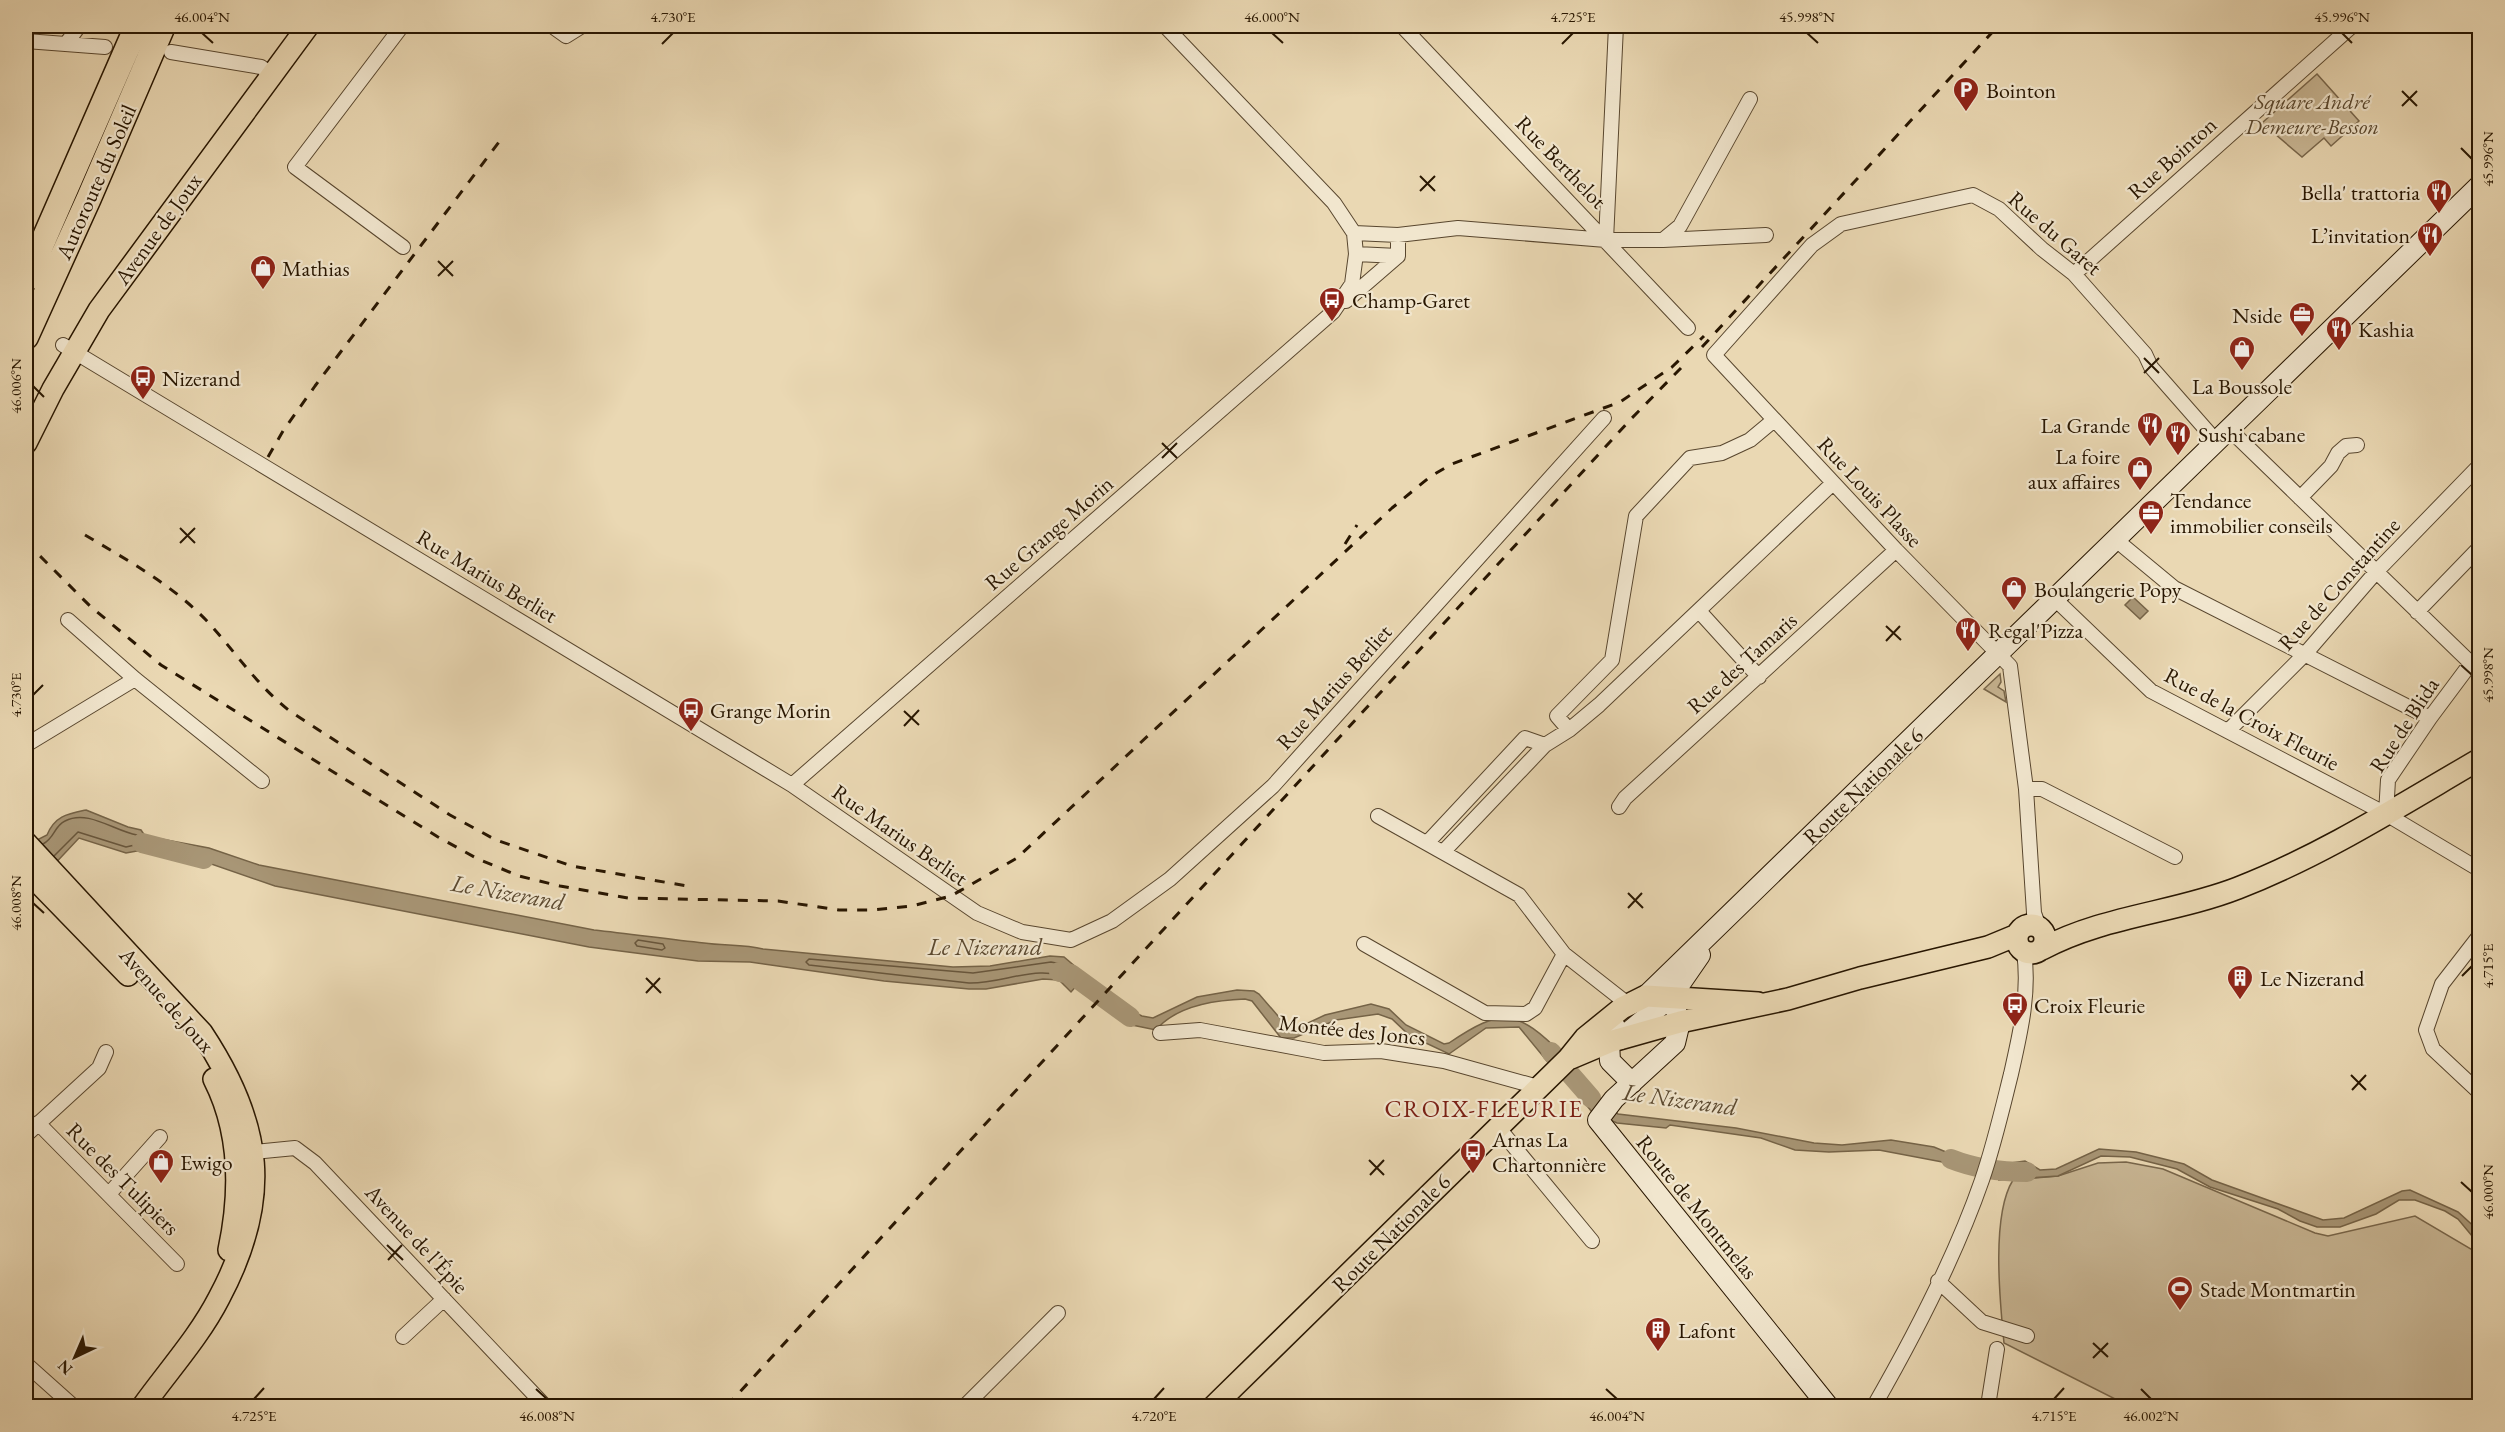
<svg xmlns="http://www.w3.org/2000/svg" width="2505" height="1432" font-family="'EB Garamond',serif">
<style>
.green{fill:#c9b795;stroke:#78664b;stroke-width:1.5}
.water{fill:#a89676;stroke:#756347;stroke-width:1.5}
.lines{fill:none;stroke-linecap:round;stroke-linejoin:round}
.shore{stroke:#68563c;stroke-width:1.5}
.river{stroke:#a89676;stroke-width:20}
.street-casing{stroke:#58462e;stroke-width:16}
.secondary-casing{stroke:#281601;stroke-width:22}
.primary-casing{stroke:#281601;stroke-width:24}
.highway-casing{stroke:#281601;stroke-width:27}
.street{stroke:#f1e6ce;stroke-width:14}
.secondary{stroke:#f1e6ce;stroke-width:20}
.primary{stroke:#ead8b3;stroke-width:21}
.highway{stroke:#ead8b3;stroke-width:24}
.rail{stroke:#281601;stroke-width:3;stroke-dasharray:10 10;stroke-linecap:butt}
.ticks{fill:none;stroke:#281601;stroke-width:2}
.labels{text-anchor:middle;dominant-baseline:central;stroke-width:4.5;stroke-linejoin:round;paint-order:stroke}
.poi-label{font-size:22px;fill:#281601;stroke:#f1e6ce;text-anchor:start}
.park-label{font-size:22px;font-style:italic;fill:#58462d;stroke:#f1e6ce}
.street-label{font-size:22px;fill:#281601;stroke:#f1e6ce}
.water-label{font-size:24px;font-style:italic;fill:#5b4930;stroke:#f1e6ce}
.neighbourhood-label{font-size:24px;letter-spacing:1.5px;fill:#7a1f14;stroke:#f1e6ce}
.neatline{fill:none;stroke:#281601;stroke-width:2}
.ticks-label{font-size:15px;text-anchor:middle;fill:#281601}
</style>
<rect width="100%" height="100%" fill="#ead8b3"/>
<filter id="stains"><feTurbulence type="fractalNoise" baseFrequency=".00333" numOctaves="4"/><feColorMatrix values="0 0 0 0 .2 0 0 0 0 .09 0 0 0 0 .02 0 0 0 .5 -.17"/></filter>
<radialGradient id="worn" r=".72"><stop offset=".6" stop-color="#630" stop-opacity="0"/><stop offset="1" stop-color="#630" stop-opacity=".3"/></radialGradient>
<path class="green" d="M2317 74 2359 121 2331 146 2324 138 2302 157 2262 123Z
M2000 674 2001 682 1998 687 2004 691 2006 702 1984 689Z
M2126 1162 2163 1169 2315 1233 2328 1236 2415 1216 2471 1249 2479 1256V1406H2129L2004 1343C2000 1302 1991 1215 2013 1180L2058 1176 2098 1163Z"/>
<path class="water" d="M2133 597 2148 611 2140 619 2125 605Z
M86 810 128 827 141 830 145 836 209 848 259 865 594 930C631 934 667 939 704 943 724 946 744 944 763 949L953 967 990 966 1050 956 1064 957 1091 980 1078 984 1071 992 1059 980 1043 979 986 989H969L884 981 750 962 698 961 589 947 275 886 171 850 148 849 126 853 79 838 50 869 34 854 37 840 47 835C55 816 67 814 86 810Z
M1237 990 1254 991 1259 994 1291 1031 1325 1015 1371 1004 1389 1009 1406 1025 1444 1044 1449 1043C1502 1007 1517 1009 1563 1055L1551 1066 1519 1027 1486 1028 1449 1054 1409 1035 1392 1019 1378 1014 1336 1020 1294 1038H1281L1252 1001 1245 999C1216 1000 1176 1006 1156 1030L1132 1025 1106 1005 1110 1001 1142 1016 1153 1018 1197 997Z
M1578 1074 1602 1101 1592 1112 1569 1083Z
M1615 1111 1618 1114 1736 1128 1814 1143 1842 1145 1891 1140 1934 1147 1975 1164 1973 1172 1953 1164 1879 1150 1829 1152 1795 1150 1761 1138 1670 1125 1666 1128 1617 1123 1610 1120Z
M2099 1149 2136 1152 2184 1164 2212 1180 2323 1220 2344 1218 2402 1191 2410 1190 2458 1212 2479 1231V1239L2477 1242 2458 1219 2445 1211 2415 1200H2399L2376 1214 2340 1227H2317L2300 1221 2278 1209 2210 1187 2177 1169 2130 1157 2101 1156 2058 1176 1999 1180 2004 1164 2025 1161 2040 1170 2056 1169Z"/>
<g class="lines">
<path class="shore" d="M43 844C55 838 54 826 65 821 88 809 114 831 137 835L141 840 139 844 126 847 78 832 54 856
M638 940 663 944 665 948 662 950 637 946 635 943Z
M809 959 973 973 1051 962 1066 965 1078 976 1072 980C1039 962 1004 984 969 983L809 965 806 962Z"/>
<path class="river" d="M142 843 204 859
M1059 972 1071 974 1130 1017
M1551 1052 1591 1098
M1951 1159C1976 1169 2000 1172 2027 1172"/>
<defs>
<path id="street" d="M402 26 295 167 403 247
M552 26 566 36 582 26
M1402 26 1688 328
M26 41 105 47
M66 44 79 26
M171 52 261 67 272 75
M1354 233 1398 235 1458 228 1606 240H1663L1680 226 1750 99
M1606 240 1616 26
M1663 240 1766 235
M1356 254 1398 256V235
M2074 274 2352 26
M1346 301 1398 256
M63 345 792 785 977 913 1022 932 1071 940 1112 921 1170 879 1273 786 1604 418
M2229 429 2480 672
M2300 498 2331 466 2338 453 2346 446 2357 445
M2116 540 2174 588 2430 718
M2056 600 2151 691 2386 814 2480 870
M1699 611 1759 677
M2417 612 2480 547
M68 620 135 679 262 781
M1569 730 1557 716 1612 660 1636 516 1690 458 1722 453 1750 440 1774 420
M2228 731 2306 653 2376 572 2480 465
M26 745 135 679
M1545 745 1569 730 1599 705 1833 483
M792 785 1333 312 1352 284 1356 254 1354 233 1334 203 1165 26
M2026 789H2042L2175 857
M1619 807 1625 798 1896 550
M2386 814 2388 780 2430 718 2471 663
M1378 816 1519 895 1564 954
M1428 842 1525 738 1545 745 1444 851
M2039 927 2034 913 2026 789 2010 666 1896 550 1714 355 1812 245 1841 224 1973 195 1999 209 2042 249 2074 274 2145 354 2151 367 2216 441
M2480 935 2442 984 2426 1030 2433 1049 2480 1093
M1364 944 1485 1013 1526 1014 1535 1008 1564 954 1629 1005
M1160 1033 1200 1030 1324 1053 1381 1051 1444 1061 1538 1087
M38 1123 177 1264
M1497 1126 1592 1241
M26 1135 99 1068 106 1052
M244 1153 295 1148 315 1163 545 1406
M109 1194 160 1137
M1938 1281 1982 1322 2027 1336
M403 1337 444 1299
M26 1364 73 1406
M965 1406 1058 1313
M1874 1406C1913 1338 1956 1255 1982 1180 1994 1145 2002 1110 2011 1074 2020 1034 2030 993 2024 952
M1988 1406 1997 1349"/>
<path id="secondary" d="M1646 996 2480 185
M1671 997 1680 1022 1675 1043 1614 1099 1598 1120 1828 1406
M1616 1028 1609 1042 1610 1061 1632 1083
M1620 1039 1671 997 1700 955"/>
<path id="primary" d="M26 443 53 389 99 310 308 26
M26 843 202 1033C263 1125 272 1199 219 1298 199 1337 168 1371 143 1406
M26 870 128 975
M2017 939a14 14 0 1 1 28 0a14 14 0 1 1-28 0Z
M2042 949C2103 916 2174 913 2238 888 2323 855 2401 805 2480 759
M1571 1058 1609 1042 1680 1022 1788 999 1860 978 1988 947 2017 935
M214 1079C241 1132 241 1193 229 1250
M1214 1406 1568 1059 1585 1038 1622 1008 1646 996 1758 1003"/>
<path id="highway" d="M26 280 137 26
M26 337 89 198 163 26"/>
</defs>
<use href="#street" class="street-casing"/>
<use href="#secondary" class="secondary-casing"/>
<use href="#primary" class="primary-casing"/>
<use href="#highway" class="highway-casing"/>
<use href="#street" class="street"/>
<use href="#secondary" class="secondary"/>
<use href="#primary" class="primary"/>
<use href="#highway" class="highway"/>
<path class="rail" d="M1702 347 1998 26
M268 457 283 431 315 386 499 142
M85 535C127 560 171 584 206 620 235 651 257 686 291 712L450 815 496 840 572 866 687 886
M26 542 90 606 161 665 438 837 478 859 519 876 560 886 628 898 778 901 839 910H871L912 906 951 896 1017 858 1392 508 1431 476 1452 464 1620 402 1672 367 1704 336
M1345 544 1357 525
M727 1406 1630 420 1681 368"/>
</g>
<path class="ticks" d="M202 33 213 43M1272 33 1283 43M1807 33 1818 43M2342 33 2352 43M662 44 673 33M1562 44 1573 33M2402 91 2417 106M2402 106 2417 91M2461 148 2472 159M1420 176 1435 191M1420 191 1435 176M438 261 453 276M438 276 453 261M2144 358 2159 373M2144 373 2159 358M33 386 44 397M1162 443 1177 458M1162 458 1177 443M180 528 195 543M180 543 195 528M1886 626 1901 640M1886 641 1900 626M2461 665 2472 675M33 695 43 685M904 711 919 725M904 726 919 710M1628 893 1643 908M33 903 44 913M1628 908 1642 893M2462 976 2472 966M646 978 661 993M646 993 660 978M2351 1075 2366 1090M2352 1090 2366 1075M1369 1160 1384 1175M1370 1175 1384 1160M2461 1182 2472 1192M387 1245 403 1260M388 1260 402 1245M2093 1343 2108 1357M2093 1358 2108 1343M536 1389 547 1399M1606 1389 1617 1399M2141 1389 2151 1399M254 1399 264 1388M1154 1399 1164 1388M2054 1399 2064 1388"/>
<defs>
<symbol id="parking-pin" viewBox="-11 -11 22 30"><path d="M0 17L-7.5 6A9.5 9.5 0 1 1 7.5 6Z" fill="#8f2418" stroke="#f1e6ce"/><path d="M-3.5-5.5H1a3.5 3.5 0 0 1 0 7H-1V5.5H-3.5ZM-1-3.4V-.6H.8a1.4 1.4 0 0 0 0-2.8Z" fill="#fff"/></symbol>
<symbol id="restaurant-pin" viewBox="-11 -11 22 30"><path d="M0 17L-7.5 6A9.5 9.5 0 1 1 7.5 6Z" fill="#8f2418" stroke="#f1e6ce"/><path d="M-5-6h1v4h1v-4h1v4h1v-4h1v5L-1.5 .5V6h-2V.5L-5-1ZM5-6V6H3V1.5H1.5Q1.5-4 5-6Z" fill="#fff"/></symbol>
<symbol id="shop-pin" viewBox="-11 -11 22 30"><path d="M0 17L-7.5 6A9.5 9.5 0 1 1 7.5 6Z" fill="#8f2418" stroke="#f1e6ce"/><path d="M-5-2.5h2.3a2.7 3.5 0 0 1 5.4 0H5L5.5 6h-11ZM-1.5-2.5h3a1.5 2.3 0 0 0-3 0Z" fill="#fff"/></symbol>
<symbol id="bus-pin" viewBox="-11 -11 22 30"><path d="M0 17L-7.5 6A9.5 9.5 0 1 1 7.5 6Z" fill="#8f2418" stroke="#f1e6ce"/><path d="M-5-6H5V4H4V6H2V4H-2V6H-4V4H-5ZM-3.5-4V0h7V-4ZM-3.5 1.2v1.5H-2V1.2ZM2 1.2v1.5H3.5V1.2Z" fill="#fff"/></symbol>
<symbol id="office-pin" viewBox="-11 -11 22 30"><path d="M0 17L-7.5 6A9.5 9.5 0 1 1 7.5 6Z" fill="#8f2418" stroke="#f1e6ce"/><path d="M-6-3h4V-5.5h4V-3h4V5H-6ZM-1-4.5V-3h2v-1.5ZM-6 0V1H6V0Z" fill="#fff"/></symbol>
<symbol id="building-pin" viewBox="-11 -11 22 30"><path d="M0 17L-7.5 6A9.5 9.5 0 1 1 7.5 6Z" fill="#8f2418" stroke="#f1e6ce"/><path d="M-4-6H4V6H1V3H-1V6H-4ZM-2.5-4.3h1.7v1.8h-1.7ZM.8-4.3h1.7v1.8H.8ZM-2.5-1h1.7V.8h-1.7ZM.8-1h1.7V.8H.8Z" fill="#fff"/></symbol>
<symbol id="stadium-pin" viewBox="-11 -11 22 30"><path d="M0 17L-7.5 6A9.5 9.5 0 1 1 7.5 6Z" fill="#8f2418" stroke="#f1e6ce"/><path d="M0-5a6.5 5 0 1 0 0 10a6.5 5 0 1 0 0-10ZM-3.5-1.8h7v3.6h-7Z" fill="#fff"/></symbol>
</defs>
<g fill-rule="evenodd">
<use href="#parking-pin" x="1951" y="75" width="30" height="40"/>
<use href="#restaurant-pin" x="2424" y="177" width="30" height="40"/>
<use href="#restaurant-pin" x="2415" y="220" width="30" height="40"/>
<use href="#shop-pin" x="248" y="253" width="30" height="40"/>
<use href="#bus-pin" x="1317" y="285" width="30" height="40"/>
<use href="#office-pin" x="2287" y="300" width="30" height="40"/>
<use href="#restaurant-pin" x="2324" y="314" width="30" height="40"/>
<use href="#shop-pin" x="2227" y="334" width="30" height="40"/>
<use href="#bus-pin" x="128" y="363" width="30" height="40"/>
<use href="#restaurant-pin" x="2135" y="410" width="30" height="40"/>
<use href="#restaurant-pin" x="2163" y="419" width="30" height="40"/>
<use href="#shop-pin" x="2125" y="454" width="30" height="40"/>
<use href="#office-pin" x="2136" y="498" width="30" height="40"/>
<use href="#shop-pin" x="1999" y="574" width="30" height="40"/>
<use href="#restaurant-pin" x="1953" y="615" width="30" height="40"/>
<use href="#bus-pin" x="676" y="695" width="30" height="40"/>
<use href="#building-pin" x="2225" y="963" width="30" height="40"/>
<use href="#bus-pin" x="2000" y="990" width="30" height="40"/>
<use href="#bus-pin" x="1458" y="1137" width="30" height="40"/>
<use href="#shop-pin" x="146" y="1147" width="30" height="40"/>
<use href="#stadium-pin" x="2165" y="1274" width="30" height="40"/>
<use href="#building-pin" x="1643" y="1315" width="30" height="40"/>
</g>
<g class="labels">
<g class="poi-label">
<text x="1986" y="90">Bointon</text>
<text x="2420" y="192" text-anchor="end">Bella' trattoria</text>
<text x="2410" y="235" text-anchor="end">L’invitation</text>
<text x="282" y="268">Mathias</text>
<text x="1352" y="300">Champ-Garet</text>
<text x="2282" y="315" text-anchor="end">Nside</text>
<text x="2358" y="329">Kashia</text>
<text x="162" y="378">Nizerand</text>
<text x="2242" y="386" text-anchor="middle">La Boussole</text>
<text x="2130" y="425" text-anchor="end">La Grande</text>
<text x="2198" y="434">Sushi cabane</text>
<text x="2120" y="456" text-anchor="end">La foire<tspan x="2120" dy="25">aux affaires</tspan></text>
<text x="2170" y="500">Tendance<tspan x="2170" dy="25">immobilier conseils</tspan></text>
<text x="2034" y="589">Boulangerie Popy</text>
<text x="1988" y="630">Regal'Pizza</text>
<text x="710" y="710">Grange Morin</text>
<text x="2260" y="978">Le Nizerand</text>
<text x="2034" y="1005">Croix Fleurie</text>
<text x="1492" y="1139">Arnas La<tspan x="1492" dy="25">Chartonnière</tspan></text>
<text x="180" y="1162">Ewigo</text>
<text x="2200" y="1289">Stade Montmartin</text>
<text x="1678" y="1330">Lafont</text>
</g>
<g class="park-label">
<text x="2312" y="101">Square André<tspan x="2312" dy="25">Demeure-Besson</tspan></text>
</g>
<g class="street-label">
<text transform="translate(2172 158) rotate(-42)">Rue Bointon</text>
<text transform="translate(1561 162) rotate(46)">Rue Berthelot</text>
<text transform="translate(96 182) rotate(-66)">Autoroute du Soleil</text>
<text transform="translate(158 229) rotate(-54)">Avenue de Joux</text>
<text transform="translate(2055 233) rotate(41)">Rue du Garet</text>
<text transform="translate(1870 492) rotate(47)">Rue Louis Plasse</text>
<text transform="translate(1049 533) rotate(-41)">Rue Grange Morin</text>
<text transform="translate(487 576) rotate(31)">Rue Marius Berliet</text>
<text transform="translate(2339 584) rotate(-48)">Rue de Constantine</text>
<text transform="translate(1742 663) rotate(-42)">Rue des Tamaris</text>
<text transform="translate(1334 687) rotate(-48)">Rue Marius Berliet</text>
<text transform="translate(2252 719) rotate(28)">Rue de la Croix Fleurie</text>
<text transform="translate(2404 725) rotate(-57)">Rue de Blida</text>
<text transform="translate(1863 786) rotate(-44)">Route Nationale 6</text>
<text transform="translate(900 835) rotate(35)">Rue Marius Berliet</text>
<text transform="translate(167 1000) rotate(49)">Avenue de Joux</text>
<text transform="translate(1352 1030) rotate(6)">Montée des Joncs</text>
<text transform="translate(123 1179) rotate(45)">Rue des Tulipiers</text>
<text transform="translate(1697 1207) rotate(51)">Route de Montmelas</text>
<text transform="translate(1391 1233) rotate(-45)">Route Nationale 6</text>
<text transform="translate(417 1239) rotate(47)">Avenue de l'Épie</text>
</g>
<g class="water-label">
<text transform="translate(508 892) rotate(10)">Le Nizerand</text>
<text x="985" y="946">Le Nizerand</text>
<text transform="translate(1680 1099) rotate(8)">Le Nizerand</text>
</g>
<g class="neighbourhood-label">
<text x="1484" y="1108">CROIX-FLEURIE</text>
</g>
</g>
<rect width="2505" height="1432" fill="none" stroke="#ead8b3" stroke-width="66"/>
<g transform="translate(75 1357) rotate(224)" stroke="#f1e6ce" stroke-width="4.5" paint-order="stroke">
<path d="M0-4.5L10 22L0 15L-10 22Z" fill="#281601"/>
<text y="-9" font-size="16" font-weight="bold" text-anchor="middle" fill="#281601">N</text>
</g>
<rect x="33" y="33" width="2439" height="1366" class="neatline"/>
<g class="ticks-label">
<text x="202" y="22">46.004°N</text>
<text x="673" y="22">4.730°E</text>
<text x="1272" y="22">46.000°N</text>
<text x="1573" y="22">4.725°E</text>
<text x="1807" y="22">45.998°N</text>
<text x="2342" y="22">45.996°N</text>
<text transform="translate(2488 159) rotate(-90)" y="5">45.996°N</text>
<text transform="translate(16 386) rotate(-90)" y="5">46.006°N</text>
<text transform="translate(2488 675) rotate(-90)" y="5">45.998°N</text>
<text transform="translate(16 695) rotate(-90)" y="5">4.730°E</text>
<text transform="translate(16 903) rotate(-90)" y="5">46.008°N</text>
<text transform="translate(2488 966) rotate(-90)" y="5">4.715°E</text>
<text transform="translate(2488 1192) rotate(-90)" y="5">46.000°N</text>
<text x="254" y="1421">4.725°E</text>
<text x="547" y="1421">46.008°N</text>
<text x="1154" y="1421">4.720°E</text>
<text x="1617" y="1421">46.004°N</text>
<text x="2054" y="1421">4.715°E</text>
<text x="2151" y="1421">46.002°N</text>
</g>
<rect width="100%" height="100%" filter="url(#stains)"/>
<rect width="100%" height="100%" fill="url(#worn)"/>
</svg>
